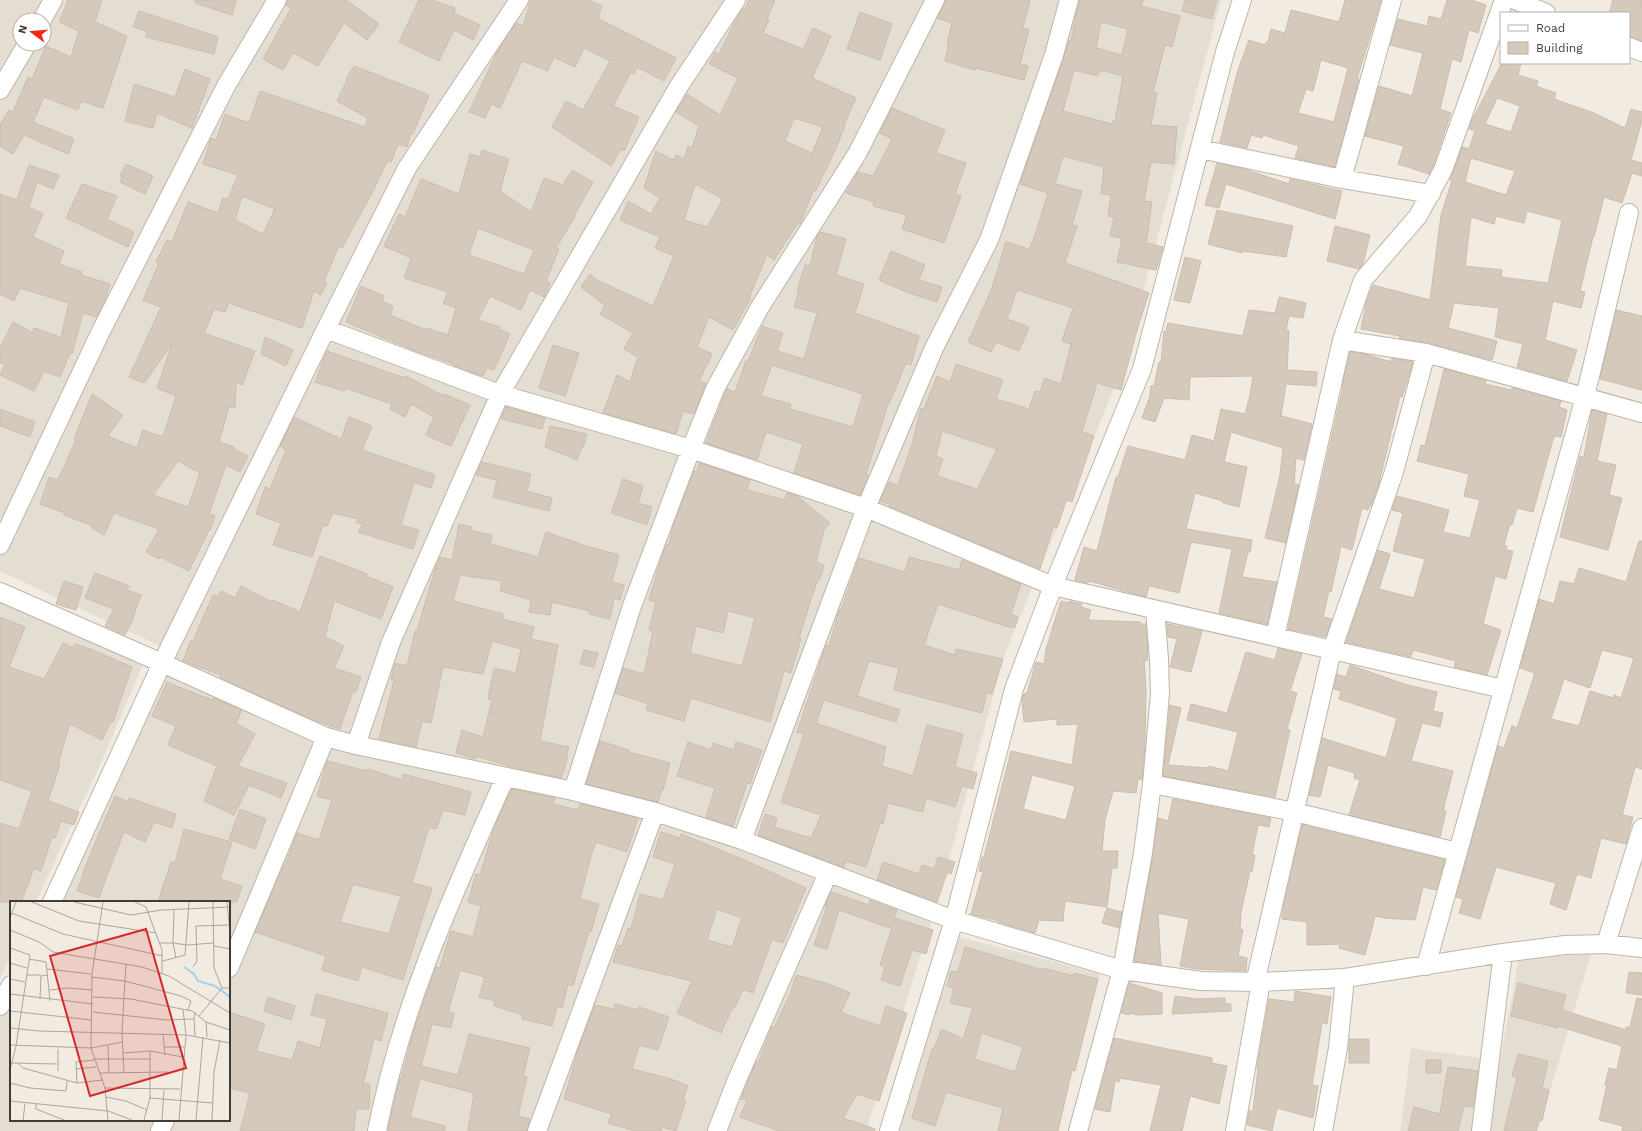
<svg xmlns="http://www.w3.org/2000/svg" width="1642" height="1131" font-family="'Work Sans',sans-serif">
<style>
.residential{fill:#e4ddd1;fill-rule:evenodd}
.building{fill:#d5c9bb;stroke:#ccbdac;fill-rule:evenodd}
.lines{fill:none;stroke-linecap:round;stroke-linejoin:round}
.minor-casing{stroke:#beb5a9;stroke-width:20}
.minor{stroke:#fff;stroke-width:18}
.inset-river{fill:none;stroke:#9fd3ed;stroke-width:2}
.inset-road{fill:none;stroke:#aba59c;stroke-width:1}
.view{fill:#d62828;fill-opacity:0.15;stroke:#d62828;stroke-width:2}
.inset-edge{fill:none;stroke:#423b33;stroke-width:2}
</style>
<rect width="100%" height="100%" fill="#f1ebe2"/>
<path class="residential" d="M0 0H1221L1123 366 1003 659 939 896 866 1131H0V1015L11 992V1120H229V902H54L173 652 0 571ZM20 20H44V44H20Z
M0 602 143 664 104 756 36 902H11V956L0 978Z
M956 936 1100 974 1055 1131H897Z
M1591 954 1538 1131H1400L1411 1048 1500 1061 1519 958Z"/>
<path class="building" d="M68 0H102L95 22 127 36 103 108 81 101 78 110 44 97 33 122 74 139 68 154 24 135 13 154 0 146V125L9 110 13 112 28 77 32 79 46 46 71 57 79 31 59 22Z
M195 0H236L232 15 195 3Z
M287 0H346L379 24 367 40 344 23 318 66 293 53 283 70 263 59 291 8 286 5Z
M419 0H432L455 8 454 13 480 25 473 40 454 30 439 61 399 42Z
M531 0H589L602 6 598 16 600 17 599 19 676 58 664 81 637 67 634 74 631 72 613 106 639 117 624 151 621 149 611 166 552 127 566 101 583 110 610 61 584 48 575 67 554 57 548 71 522 61 500 108 491 104 485 118 469 112 496 54 516 23 523 26Z
M749 0H775L767 19 769 20 763 33 803 49 813 28 831 36 812 78 856 98 844 125 845 126 832 157 815 192 813 191 800 224 798 223 774 260 767 255 750 295V300L733 330 709 317 697 347 712 354 699 381 706 383 694 414 683 411 676 434 603 413 617 375 630 382 638 357 624 349 633 333 600 314 605 305 581 287 590 274 597 280 653 306 674 256 655 248 660 237 620 220 628 201 651 214 660 198 644 188 656 151 673 160 676 155 684 159 688 146 692 148 699 126 676 112 687 94 720 115 738 78 709 64 715 52 719 54 736 20 743 8 745 9ZM794 118 823 127 812 153 785 141ZM695 184 723 199 707 227 684 220Z
M945 0H1030L1023 28 1029 30 1020 64 1028 66 1024 80 976 68 975 70 945 61 949 44H947L952 23 937 18Z
M1079 0H1143L1141 6 1180 16 1172 47 1165 45 1153 92 1157 93 1151 125 1177 127 1174 164 1151 162 1144 201 1152 202 1146 243 1163 247 1156 270 1117 262 1122 238 1110 236 1114 217 1108 216 1111 195 1101 194 1104 167 1063 156 1055 184 1082 191 1072 225 1077 226 1065 263 1149 293 1137 330 1121 390 1097 383 1082 432 1094 436 1072 502 1066 500 1057 528 1053 527 1040 569 889 506 890 504 880 501 889 482 898 485 912 444 921 408 924 409 937 376 950 382 956 364 1003 380 996 399 1029 409 1035 391 1040 392 1045 378 1061 384 1071 344 1062 341 1073 308 1017 290 1007 319 1029 327 1019 351 996 342 991 352 968 342 992 288 1006 242 1029 249 1035 235 1048 193 1020 184 1069 41H1071ZM1101 22 1128 29 1122 55 1096 48ZM1074 70 1098 76 1100 70 1123 76 1115 122 1113 121 1112 124 1063 111ZM942 431 997 449 977 489 937 476 943 459 936 456Z
M1185 0H1217L1212 19 1182 11Z
M1345 0H1381L1357 79 1359 80 1335 167 1295 158 1299 146 1263 135 1262 138 1251 135 1247 148 1220 142 1237 73 1249 40 1265 45 1266 42H1268L1271 29 1285 33 1291 10 1339 22ZM1321 60 1348 68 1334 122 1298 113 1306 89 1313 91Z
M1447 0H1471L1486 5 1478 33 1469 30 1461 62 1452 59 1440 109 1451 113 1433 166 1429 174 1398 164 1404 146 1365 136 1379 86 1412 96 1423 53 1390 45 1398 19 1427 26 1429 16 1441 19Z
M1613 0H1642V41L1629 37V13H1609Z
M139 11 218 37 214 54 146 37 147 31 133 27Z
M860 12 892 24 880 60 847 49Z
M1502 63H1521L1518 75 1538 81 1536 86 1556 93 1554 99 1594 113 1625 128 1631 109 1642 112V120L1631 160 1642 163V176L1632 173 1622 203 1604 197 1594 237H1593L1580 291 1585 292 1581 308 1553 301 1545 340 1577 350 1567 381 1517 367 1523 344 1495 337 1499 308 1454 303 1448 328 1497 341 1492 360 1429 343 1399 338 1400 336 1361 329 1366 303 1373 285 1430 300 1441 215 1452 181 1450 180 1462 147 1469 149 1475 131 1469 129 1471 122ZM1497 98 1520 106 1511 132 1485 124ZM1471 158 1515 171 1506 195 1465 182ZM1527 211 1562 220 1548 283 1501 277 1502 270 1465 266 1471 217 1494 224 1496 216 1524 223Z
M354 66 429 95 413 134 411 133 407 147 398 144 391 162 387 161 374 189 342 248 339 246 324 281 327 283 321 295 314 291 302 328 229 303 225 312 214 309 204 333 255 351 242 385 236 383 235 407H229L219 442 234 447V449L248 456 240 472 226 465 209 514 215 516 210 530H209L189 571 160 557 159 559 146 552 159 529 114 513 104 535 92 528 93 526 64 515 65 513 40 504 49 477 58 480 76 440 74 439 92 394 123 415 108 436 137 448 143 430 163 437 176 396 157 388 172 344 144 383 129 377 161 307 143 300 159 263 156 262 167 240 172 242 188 202 218 213 223 198 228 199 238 175 203 164 211 138 216 140 225 114 249 123 260 91 365 127 368 118 337 101 347 80 346 79ZM242 196 275 209 263 234 235 220ZM178 461 200 473 188 507 153 495Z
M185 69 210 79 192 128 157 113 153 128 125 121 134 84 175 97Z
M892 108 945 130 936 153 966 163 955 194 961 196 944 243 902 229 907 215 873 206 874 202 846 193 858 172 873 176 892 139 880 133Z
M482 150 509 159 500 191 531 212 544 178 563 185 572 170 593 182 575 214 576 215 556 248 559 249 546 281 550 283 544 297 530 290 521 310 490 296 478 320 500 327 499 329 510 334 494 370 487 368 483 376 454 366V364L418 352 346 322 361 286 384 296 382 301 393 306 390 315 426 330V328L448 335 456 308 443 303 448 292 404 278 411 258 384 246 399 214 405 217 421 179 459 194 470 154 480 157ZM478 228 534 250 524 274 469 255Z
M1217 163 1241 168 1289 184 1290 179 1342 191 1335 219 1226 184 1219 208 1205 205Z
M126 164 153 176 145 194 120 182 123 176H120Z
M29 165 59 175 53 189 37 182 29 207 43 214 33 237 64 251 59 264 82 272 81 275 110 284 105 300 96 317 83 313 72 354 70 353 60 377 44 371 34 391 0 375 5 365 0 362V348L13 322 33 333 34 328 61 337 69 303 20 288 14 301 0 294V194L17 200Z
M82 184 117 196 107 219 134 232 128 247 66 218Z
M1217 210 1293 226 1286 257 1243 251 1242 253 1208 244Z
M1335 226 1370 235 1363 264 1359 269 1327 261Z
M820 232 846 239 836 275 864 284 855 313 919 336 911 365 906 363 889 404H888L866 474 868 475 860 495 794 473 803 444 766 432 757 460 706 443 727 389 735 392 746 361 748 362 762 326 783 333 777 351 804 359 817 313 794 307 799 291H797L805 265 810 266 817 236ZM772 365 863 394 853 427 790 409 791 404 761 396Z
M891 251 925 265 919 280 942 287 937 302 909 293 879 280Z
M1185 257 1201 261 1190 303 1174 300Z
M1279 297 1306 303 1303 318 1289 316 1286 330 1289 331 1287 370 1317 372 1316 386 1286 384 1281 416 1312 424 1304 460 1296 458 1294 484 1299 485 1286 543 1265 538 1280 475 1283 448 1231 432 1224 462 1247 467 1239 507 1223 503V501L1195 493 1186 529 1252 540 1250 552H1248L1242 577 1277 582 1267 624 1219 613 1232 549 1191 542 1179 593 1149 586 1146 597 1089 581 1088 583 1075 580 1084 547 1097 551 1116 477H1118L1128 446 1185 460 1192 435 1214 441 1221 409 1245 414 1250 395 1253 376 1190 377 1189 400 1164 398 1155 422 1142 418 1150 396 1151 386H1154L1159 362H1161L1164 331 1166 332 1168 323 1243 336 1249 310 1275 313Z
M1616 310 1642 316V390L1600 379Z
M265 337 293 350 286 366 261 354Z
M553 345 579 353 565 396 539 388Z
M327 351 405 378 406 376 444 396V394L470 405 451 446 426 435 434 417 411 404 405 417 390 409 392 404 345 388 344 391 315 382Z
M1350 352 1365 354 1391 362 1392 358 1413 362 1402 397 1400 396 1378 487 1371 505H1370L1368 510 1362 508 1352 550 1341 546 1331 592 1329 591 1323 617 1332 619 1326 637 1288 629 1343 387H1342Z
M1444 369 1486 381 1485 384 1511 390 1512 388 1561 401 1559 407 1567 410 1561 437 1554 436 1533 512 1517 508 1512 525 1510 524 1504 545 1507 546 1506 550 1513 551 1506 579 1495 576 1483 624 1501 630 1487 675 1454 667 1456 661 1413 650 1411 657 1346 642 1378 550 1390 554 1379 589 1414 598 1425 559 1393 551 1403 513 1392 510 1397 496 1449 510 1443 532 1470 538 1480 500 1464 496 1469 474 1417 461 1421 445 1425 446Z
M506 407 545 418 542 429 501 419Z
M0 409 35 422 30 437 0 426Z
M1592 410 1607 414 1597 461 1616 465 1609 495 1622 498 1608 550 1560 537 1580 456 1584 457Z
M294 417 341 439 349 417 372 426 362 450 435 475 431 488 414 482 401 525 419 530 413 549 358 532 363 524 356 522 358 519 333 513 327 526 323 525 312 557 273 545 281 523 256 514 265 487 270 489 286 450 280 446Z
M550 426 587 434 583 448 582 447 577 460 545 447Z
M482 462 531 474 527 491 552 498 549 511 493 497 497 480 476 475Z
M699 463 750 480 747 490 785 500 787 493 796 495 830 523 824 530 816 562 824 565 820 579H818L811 599 799 638H801L791 673 784 671 770 722 691 698 684 721 646 710 648 704 615 693 623 668 644 674 653 631 649 630 656 602 649 600 661 560 666 544 669 545 673 526 694 471 697 472ZM728 611 755 618 742 666 690 653 696 626 723 633Z
M623 479 643 486 638 503 652 507 647 525 611 513Z
M459 524 472 527V531L492 535 490 544 538 557 546 532 583 545 619 555 612 582 624 585 620 600 614 598 610 619 589 614 590 611 552 602 550 615 529 612 531 600 500 591 502 581 460 575 453 601 503 614 502 619 534 627 531 639 558 645 540 741 569 747 566 757H568L561 778 512 767 476 756 475 759 456 753 462 730 483 737 492 700 488 699 494 668 516 673 521 649 492 641 483 674 443 667 431 723 422 721 416 747 379 739 394 680 391 679 395 663 407 666 415 631H417L435 569 440 557 452 560Z
M1639 541H1642V769L1635 767 1622 815 1633 817 1626 844 1601 838 1591 878 1577 874 1566 910 1550 904 1556 883 1496 867 1480 919 1459 913 1463 899 1456 897 1498 746 1504 748 1512 726 1517 728 1535 673 1520 668 1539 599 1554 604 1560 581 1574 584 1579 568 1626 582ZM1602 650 1634 658 1621 698 1614 695 1613 698 1590 691 1579 726 1551 719 1564 679 1590 688Z
M320 556 367 574 366 576 393 587 381 619 334 601 325 637 344 646 334 668 361 677 356 692 353 691 340 729 314 720 220 678 221 675 183 661 191 640 193 641 213 595 218 597 221 591 235 598 241 586 272 602 273 600 300 612Z
M909 557 959 570 962 560 1021 584 1011 614 1018 617 1015 627H1009L938 604 924 645 955 655 956 649 1003 659 992 694 987 692 982 713 894 690 899 668 869 661 857 696 900 710 896 722 824 700 816 723 886 747 882 766 913 776 927 725 963 734 955 767 977 773 973 789 962 786 955 807 926 798 923 812 888 803 883 824 880 823 866 867 846 861 844 867 758 835 765 814 777 818 774 827 811 838 821 815 781 802 804 734 797 732 826 645 829 646 838 614 839 610H841L859 558 905 572Z
M95 573 129 586 127 590 141 595 133 617H134L125 635 105 626 114 609 85 598Z
M64 581 83 587 76 610 56 604Z
M1061 601 1069 603V601L1082 604 1081 607 1091 610 1088 620 1140 622V624H1146L1148 650 1147 661 1144 660 1146 689 1145 744 1142 780 1138 779 1136 793 1113 791 1105 820 1102 851H1118L1117 868H1112L1107 907 1065 901 1063 921 1039 920 1035 933 999 922V921L971 914 983 872 979 871 982 857H984L1011 751 1072 765 1078 724 1057 725V719L1024 722 1022 699 1024 694 1027 693 1036 662 1044 664 1046 649ZM1032 775 1075 786 1066 820 1023 809Z
M0 617 25 627 9 667 44 679 63 643 73 648 75 644 90 649 132 667 113 722 111 721 102 740 70 724 58 763 60 764 48 801 79 812 74 825 61 821 55 838 52 837 41 871 34 868 21 902H0V823L19 829 32 791 0 780Z
M1167 624 1202 631 1191 672 1170 667 1177 639 1168 637Z
M1278 648 1302 654 1290 691 1297 693 1287 729 1290 730 1275 797 1163 776 1170 705 1181 708 1168 765 1208 768 1209 766 1228 771 1238 732 1187 720 1191 704 1227 713 1246 652 1275 660Z
M584 650 598 653 594 667 580 664Z
M1350 665 1404 684 1437 692 1433 711 1443 713 1440 727 1422 723 1411 761 1453 771 1443 811H1446L1440 837 1349 815 1360 780 1354 778 1355 773 1328 765 1320 797 1309 795 1322 738 1386 758 1397 718 1339 699 1341 691 1334 689 1337 674 1346 677Z
M167 682 212 700 213 698 242 710 236 723 255 734 238 766 287 783 281 798 249 785 234 815 204 801 217 766 168 745 176 726 152 716Z
M600 741 629 750V752L670 763 663 790 662 789 658 802 586 784Z
M688 742 711 750 713 743 734 750 736 742 762 750 750 784 747 783 733 826 706 817 715 788 677 776Z
M327 761 367 771 368 769 402 780 403 774 471 792 465 815 443 810 436 829 429 827 412 883 432 888 403 980 362 967 358 981 322 970 326 956 255 932 284 865 285 866 297 833 319 840 332 800 317 796ZM353 884 401 896 389 934 340 922Z
M512 789 555 798 553 804 578 810 580 804 638 818 627 852 596 842 591 856 580 899 599 904 591 932 589 931 573 986 568 984 562 1008 557 1007 552 1026 522 1019 523 1015 494 1006 495 1001 479 997 485 977 460 970 448 1012 454 1014 451 1028 432 1024 421 1066 458 1075 469 1034 530 1048 523 1076 527 1077 518 1116 530 1119 527 1131H468L474 1093 420 1079 410 1117 445 1126V1131H388L397 1087 400 1079 401 1080 413 1033 436 967 440 968 451 931 473 937 481 906 468 902 476 874 480 875 495 825Z
M115 796 128 802 129 798 176 814 172 828 154 822 145 842 124 832 106 878 99 898 77 891 88 860Z
M1173 799 1271 818 1269 827 1258 825 1252 855H1255L1252 872 1250 871 1241 912 1240 929 1243 930 1238 956 1247 958 1246 971 1197 969 1180 966 1189 919 1158 913 1161 965 1134 961 1153 855 1158 818 1168 821Z
M240 809 266 819 255 849 229 839Z
M1302 825 1445 860 1436 890 1423 887 1415 920 1385 918 1375 916 1365 955 1339 948 1340 944 1307 945V922L1282 919 1284 903Z
M184 829 232 842 220 879 242 886 237 902H158L171 862 175 863Z
M661 832 680 838 681 834 742 859 806 888 783 943 772 939 753 993 743 989 735 1008 733 1007 721 1033 677 1013 692 981 613 962 618 945 622 946 628 928 631 929 640 894 663 900 675 864 653 857ZM717 909 742 918 732 947 707 940Z
M938 857 955 862 951 874 947 873 937 902 877 880 883 862 919 874 922 865 934 869Z
M831 892 869 905 870 900 897 910 890 928 839 910 827 949 814 945 827 906H825Z
M1107 908 1122 912 1119 928 1102 923Z
M895 918 933 930 926 954 912 950 900 986 881 980 885 967 880 965Z
M965 947 1043 970V968L1074 976V973L1098 979 1075 1071 1072 1070 1058 1131H998L1003 1108 946 1092 935 1126 912 1118 932 1049 933 1050 942 1029 963 1039 973 1008 950 1003 954 988 947 986 951 971 958 972ZM981 1033 1023 1047 1015 1072 975 1059Z
M1629 972 1642 973V995L1626 993Z
M796 975 829 984 850 993 841 1012 845 1014 880 1026 886 1006 907 1013 879 1101 857 1094 843 1118 875 1129V1131H779L740 1117 747 1100 741 1099 746 1086 756 1062 758 1063 772 1027 774 1028 791 992Z
M1129 983 1162 993V1014L1137 1015 1129 1013V1015L1121 1013Z
M1518 983 1566 995 1562 1010 1626 1030V1027H1630L1637 998 1642 999V1131H1622L1623 1126 1599 1120 1607 1085H1605L1609 1068 1617 1070 1622 1046 1558 1026V1028L1511 1016Z
M1295 991 1331 997 1327 1024 1322 1023 1312 1085 1318 1086 1313 1118 1277 1108 1272 1131 1247 1125 1249 1111H1253L1258 1069 1257 1068 1269 999 1294 1002Z
M316 994 388 1013 381 1041 374 1039 363 1084H370L369 1109H356L354 1131H240L250 1093 229 1088V1012L265 1024 256 1051 292 1060 298 1041 320 1048 327 1019 311 1015Z
M1175 996 1197 999 1225 998V1004H1231V1011L1172 1014Z
M268 997 295 1006 291 1020 264 1011Z
M615 1004 638 1010 639 1007 669 1017 658 1050 639 1045 632 1069 671 1079 688 1086 683 1099 686 1100 676 1131 662 1127 661 1131H635L608 1123 612 1114 564 1099 578 1050 595 1005 614 1009Z
M1114 1038 1212 1058V1063L1227 1066 1219 1104 1190 1096 1182 1131H1150L1161 1085 1120 1078 1119 1082 1115 1081 1110 1112 1095 1109Z
M1349 1039H1369V1063H1349Z
M1518 1054 1548 1061 1542 1088 1549 1090 1542 1121 1539 1120 1536 1131H1504L1517 1077 1512 1076Z
M1426 1060H1441V1073H1426Z
M1448 1067 1478 1071 1473 1107 1464 1106 1458 1131H1408L1414 1107 1440 1114Z"/>
<g class="lines">
<defs>
<path id="minor" d="M1515 0 1546 13
M42 20 53 0
M1629 47 1642 52
M0 90 27 44
M1200 149 1342 179 1431 194
M1342 179 1392 0
M326 329 500 394 691 449 866 508 1053 586 1503 689
M1342 340 1426 353 1642 413
M0 545 101 331 226 86 277 0
M0 592 162 663 326 737 356 745 573 791 655 812 742 840 954 920 1122 970 1201 981 1261 982 1345 978 1503 953 1565 945 1606 944 1642 948
M1275 637 1342 340 1363 280 1418 216 1443 170 1504 0
M356 745 391 642 500 394 679 86 736 0
M1152 784 1295 812 1457 852
M573 791 632 606 691 449 715 389 760 307 857 154 935 0
M742 840 866 508 934 348 989 240 1054 55 1069 0
M52 902 162 663 326 329 407 168 519 0
M1606 944 1642 828
M1426 966 1585 397 1629 213
M229 968 326 737
M1255 983 1332 650 1394 472 1426 353
M0 1006 11 985
M160 1131 165 1120
M377 1131C401 1007 454 892 505 778
M537 1131 655 812
M717 1131 736 1082 828 873
M889 1131 954 920 1014 689 1053 586 1142 369 1225 52 1242 0
M1078 1131 1122 970 1143 853 1152 784 1160 694 1159 659 1155 610
M1235 1131 1261 982
M1323 1131 1338 1048 1345 978
M1481 1131 1503 953"/>
</defs>
<use href="#minor" class="minor-casing"/>
<use href="#minor" class="minor"/>
</g>
<g transform="translate(10 901)">
<rect width="220" height="220" fill="#f1ebe2"/>
<path class="inset-river" d="M174 66 184 73 188 80 205 85 220 96"/>
<path class="inset-road" d="M22 1 69 20 146 32M64 1 121 14 151 9 220 6M93 1 82 73 81 147 95 187 98 219M125 1 136 6 152 49V73M203 1 204 67 212 87M217 1 220 31M164 9 163 42 177 44 203 42M2 12 53 33 153 55M0 17 6 1M0 29 29 41 43 51 132 66 159 75 220 112M150 42H163L166 57M204 45 220 48M0 47 20 54 6 145 0 169M19 58 36 61 40 100M153 60 175 54 179 1M0 62 17 67M183 66 187 60 186 25 220 24M37 68 81 73M17 74H31M82 76 115 80 171 95 181 100 178 109M0 78 15 81M40 89 58 87 82 89M0 93 83 103M83 96 121 98 182 110 196 121 197 136M30 98 31 75 37 74M0 110 82 119M83 111 157 119 184 118 185 111M189 115 212 87H220M184 118 185 135M196 121 220 129M0 127 29 130 176 134 220 142M153 133 155 154M0 144 81 147 113 141M98 145 99 172M154 146H174M113 152 140 150 173 156M83 158H141M84 159 66 161 67 182 92 179M0 162 47 163M9 163 13 167 67 182M66 168 86 166M48 170V148M89 172 158 171M114 172 112 131 116 63M0 182 20 187 56 190 57 180M95 187 170 188M96 196 116 200 137 209M140 197 203 202M0 200 98 210 122 219M26 203V208L54 219M13 219 15 203M134 219 140 197V150M152 219 154 189M169 219 176 134 173 109M186 219 193 136M202 219 204 171 210 139"/>
<path class="view" d="M136 28 176 167 80 195 40 55Z"/>
<rect width="220" height="220" class="inset-edge"/>
</g>
<rect x="1500" y="12" width="130" height="52" fill="#ffffff" stroke="#b3b1ad"/>
<rect x="1508" y="25" width="20" height="6" fill="#ffffff" stroke="#b3b1ad"/>
<text x="1536" y="32" font-size="12" fill="#423b33">Road</text>
<rect x="1508" y="42" width="20" height="12" fill="#d5c9bb" stroke="#b3b1ad"/>
<text x="1536" y="52" font-size="12" fill="#423b33">Building</text>
<g transform="translate(32 32) rotate(286)"><circle r="19" fill="#ffffff" stroke="#b3b1ad"/>
<path d="M0-3L7 15L0 10L-7 15Z" fill="#f22718"/>
<text y="-6" font-size="11" font-weight="bold" text-anchor="middle" fill="#423b33">N</text>
</g>
</svg>
